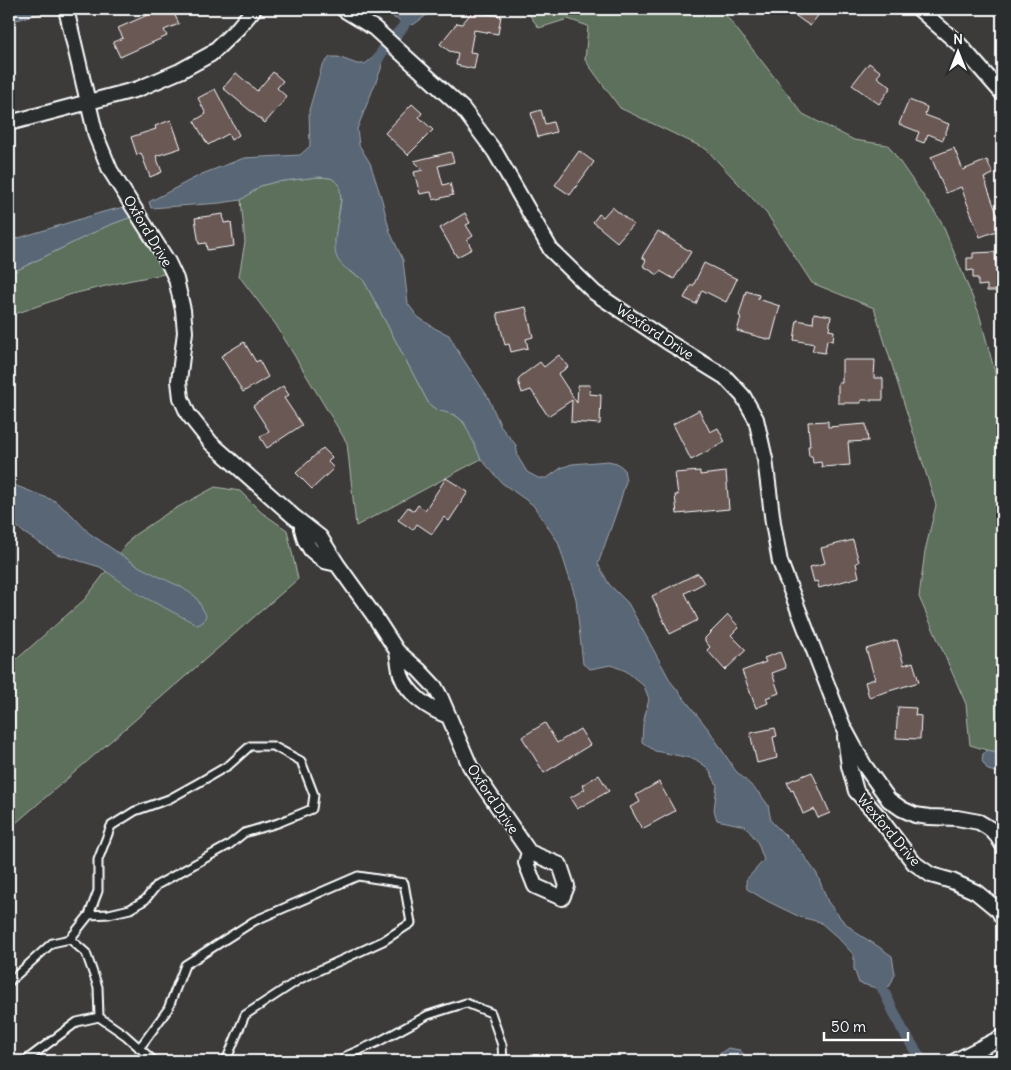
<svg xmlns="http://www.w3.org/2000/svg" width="1011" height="1070" font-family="Delius,sans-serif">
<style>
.green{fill:#5c705b;stroke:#aeb8ad}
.water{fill:#586674;stroke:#9ba3ac}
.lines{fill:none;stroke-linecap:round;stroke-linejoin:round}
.canal{stroke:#586674;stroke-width:11}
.building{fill:#6a5855;stroke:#fff}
.lane-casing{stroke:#fff;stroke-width:11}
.street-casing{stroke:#fff;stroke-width:18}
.lane{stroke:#2a2d2e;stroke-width:7}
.street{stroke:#2a2d2e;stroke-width:14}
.labels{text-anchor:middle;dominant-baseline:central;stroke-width:4;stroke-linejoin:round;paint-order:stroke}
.street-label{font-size:14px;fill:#fff;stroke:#2a2d2e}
</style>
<rect width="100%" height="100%" fill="#3d3a3a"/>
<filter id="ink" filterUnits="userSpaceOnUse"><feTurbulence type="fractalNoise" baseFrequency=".02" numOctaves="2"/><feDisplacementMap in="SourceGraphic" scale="10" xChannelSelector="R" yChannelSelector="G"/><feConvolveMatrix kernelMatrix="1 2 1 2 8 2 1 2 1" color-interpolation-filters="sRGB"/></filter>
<g filter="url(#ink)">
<path class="green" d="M525 9H721L803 114 854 140 888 145 941 221 979 313 1002 399V753L987 750 970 745 966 704 919 597 925 551 936 505 874 308 812 283 767 214 706 149 620 108 585 60 588 26 568 19 539 28Z
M318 177 331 178 340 184 341 198 335 241 350 272 363 279 429 404C440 413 443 410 454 415 468 421 475 446 481 459L356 526 347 443 276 325 239 276 245 242 241 200 260 186 275 182Z
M131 217 169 273 127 281 72 294 15 314 9 319V274L107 226Z
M215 487 240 491 261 512 287 530 298 579 9 829V666L85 599 133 536 169 512Z"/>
<path class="water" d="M9 9H57L9 22Z
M389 9H435L413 25 394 18Z
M375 56 382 59 381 69 357 129 359 145 370 163 382 200 390 232 403 260 408 304 418 317 436 329 449 335 459 353 488 397 501 427 516 445 518 457 527 472 538 478H547L561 468 572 464 608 461 617 463 624 469 626 481 619 505 598 564 609 584 628 603 671 682 709 730 735 770 760 794 768 805 771 821 799 849 817 874 828 902 843 921 858 934 876 945 892 956 895 974 890 986 876 988 859 983 854 969V955L837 937 820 922 800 917 769 902 747 889 746 880 764 860 757 841 745 826 717 820 714 810 717 785 708 768 695 759 655 751 642 742 643 724 649 699 644 686 626 671 611 665 590 669 583 664 576 599 558 542 533 505 502 483 481 459 464 422 455 415 437 410 429 404 363 279C354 274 344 269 338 260 330 246 340 216 341 200 341 195 340 190 339 184L331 178 318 177 275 182 260 186 241 200 220 203 151 208 149 202 202 174 244 158 300 155 310 146 309 110 322 66 330 57H338L357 64H365Z
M124 207 131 217 107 226 9 274V241L103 212Z
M9 483 55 501 72 515 89 533 117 552 136 565 162 578 181 587 196 597 206 615 203 622 198 625 140 595 100 567 57 554 24 533 9 519Z
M987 750 1002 753V774L988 770 982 761 983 754Z
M728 1048 740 1050 749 1061H709Z"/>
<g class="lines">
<path class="canal" d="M372 70 383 50 403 27 411 9
M876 975 902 1029 922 1061"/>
</g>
<path class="building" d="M161 9H172L179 24 164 30 167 36 120 57 113 42 123 38 118 28Z
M786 9H823L810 26Z
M472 12 501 16 498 34 474 30 470 52 477 53 474 69 456 65 458 53 449 51 440 44 457 23 462 24Z
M869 63 881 72 877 77 891 87 879 104 852 85Z
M273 72 283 81 277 88 287 97 265 123 223 88 236 73 257 91Z
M215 89 239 135 231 140 228 134 208 145 194 121 206 114 198 98Z
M909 100 927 107 925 115 949 124 943 140 928 134 924 143 916 140 919 132 899 124Z
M412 104 422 113 419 117 433 130 408 155 385 133Z
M541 110 545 124 553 122 556 132 538 137 531 113Z
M171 120 181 148 156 156 162 172 150 177 141 153 137 155 131 137 156 129 155 126Z
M954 148 963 170 987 160 993 174 984 178 997 214 1002 212V229L980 237 961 187 946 193 931 157Z
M579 151 594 162 570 195 555 185Z
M451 152 454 162 438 166 443 185 450 183 453 195 433 200 431 192 420 194 414 172 423 170 414 161Z
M612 207 633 224 617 242 593 222 599 214 603 217Z
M465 213 470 223 466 225 473 236 467 240 472 249 457 257 440 228Z
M223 214 224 223 231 222 234 246 207 250 206 243 199 244 195 218Z
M658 231 691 252 674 279 660 271 658 275 643 266 646 260 642 257Z
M995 252 996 271H1002V291H987V285L978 286V278H973V270L967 271V258H973V253Z
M704 263 737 279 726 302 702 290 696 304 684 298 691 285 693 286Z
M746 291 759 295 758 299 780 306 771 340 737 331 741 317 739 316Z
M526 307 533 337 526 339 528 348 511 352 509 344 505 345 497 313Z
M814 313 831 316 829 330 834 331 833 341 827 340 825 353 812 351 814 344 794 340 797 320 813 323Z
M244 342 256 362 259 360 268 377 243 392 221 356Z
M559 355 568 367 558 374 577 403 578 385H590L589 394 601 395 600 424 571 422 572 400 548 416 531 390 522 393 518 381 521 376 540 362 544 367Z
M842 360H875L874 378H883V400H861V403H838V383H842Z
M283 386 289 395 284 398 302 425 267 448 260 437 269 431 253 406Z
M699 410 710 432 718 428 725 442 691 460 673 424Z
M828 421V427L866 424 868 441 848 442 850 465 822 467 821 462 813 463 812 456H809L808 446H810L808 422Z
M323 448 332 457 328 462 334 468 312 489 296 473Z
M700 471V475L726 472 729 509 677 514 675 495H678L675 473Z
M446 478 468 492 449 521 444 517 432 534 417 524 413 530 398 520 408 507 414 511 418 505 425 510Z
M853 540 859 562 856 563 859 577 819 588 817 581 814 582 810 567 825 563 821 548Z
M698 573 704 583 685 593 698 620 670 634 652 596Z
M728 615 739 627 731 635 746 650 725 670 707 650 710 647 705 641V638Z
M897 640 904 665 913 662 919 682 869 697 865 682 875 679 866 649Z
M780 652 786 668 772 673 779 693 766 698 768 703 756 708 742 671 766 662 764 658Z
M898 707 916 708 915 715 921 716 920 739 896 738Z
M545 723 557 743 580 729 590 745 544 773 522 737Z
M775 728 777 736 773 737 777 758 757 763 750 733Z
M812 772 830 813 818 818 814 809 803 814 793 790 791 791 787 782Z
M599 775 609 791 577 809 570 798 585 789 582 785Z
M659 782 675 811 642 829 630 807 640 802 636 795Z"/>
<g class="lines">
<defs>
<path id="lane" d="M70 939 89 915 109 914 130 909 145 900 157 885 229 845 244 833 278 823 312 809 314 795 301 761 273 746H250L229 765 198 783 169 799 135 811 111 826 98 860V891L89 915
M9 982 52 943 70 939 86 953 98 987 99 1017 77 1022 30 1057 26 1061
M99 1017 125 1035 154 1061
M139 1048 144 1042 168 1009 185 965 254 921 358 876 404 883 411 923 383 941 300 979 245 1015 226 1061
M343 1061 346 1056 378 1042 428 1015 466 1003 491 1013 502 1045 503 1061"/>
<path id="street" d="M66 9 96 136 110 170 168 262 176 279 183 310 185 332 179 381 181 398 188 414 211 443 293 516 320 537 337 564 375 617 397 651 419 670 435 687 441 698 470 766 529 852 560 865 567 886 562 898 535 886 526 863 529 852
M343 9 374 28 463 109 495 152 551 250 595 293 668 342 725 377 743 396 756 419 765 459 773 523 780 562 843 726 864 765 889 800 902 809 915 815 929 817 957 818 979 822 989 828 997 836 1002 844
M919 9 960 45 1002 93
M9 123 138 89 180 71 211 54 238 28 254 9
M302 523V529L305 540 311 550 324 561 337 564
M397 651C398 659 399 667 401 675 408 695 429 709 448 716
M845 737 849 766 856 791 878 816 914 863 931 875 952 881 976 892 998 910 1002 917
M955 1061 1002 1037"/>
</defs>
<use href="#lane" class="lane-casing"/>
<use href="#street" class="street-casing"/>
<use href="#lane" class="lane"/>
<use href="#street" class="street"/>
</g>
</g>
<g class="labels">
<g class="street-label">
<text transform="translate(148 231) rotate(59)">Oxford Drive</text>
<text transform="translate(655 332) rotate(33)">Wexford Drive</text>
<text transform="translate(493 799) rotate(56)">Oxford Drive</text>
<text transform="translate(889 830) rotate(50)">Wexford Drive</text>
</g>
</g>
<rect width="1011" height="1070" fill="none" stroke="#2a2d2e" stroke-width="30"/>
<rect x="15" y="15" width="981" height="1040" fill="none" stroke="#fff" stroke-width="2" filter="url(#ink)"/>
<g transform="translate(958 52)" stroke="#2a2d2e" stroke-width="4" paint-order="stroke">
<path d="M0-4L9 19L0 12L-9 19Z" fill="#ffffff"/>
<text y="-8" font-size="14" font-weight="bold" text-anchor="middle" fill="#ffffff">N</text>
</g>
<path d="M824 1032v8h84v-8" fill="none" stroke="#ffffff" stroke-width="2.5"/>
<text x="831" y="1032" font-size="15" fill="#ffffff" stroke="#2a2d2e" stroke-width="4" paint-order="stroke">50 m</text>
</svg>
